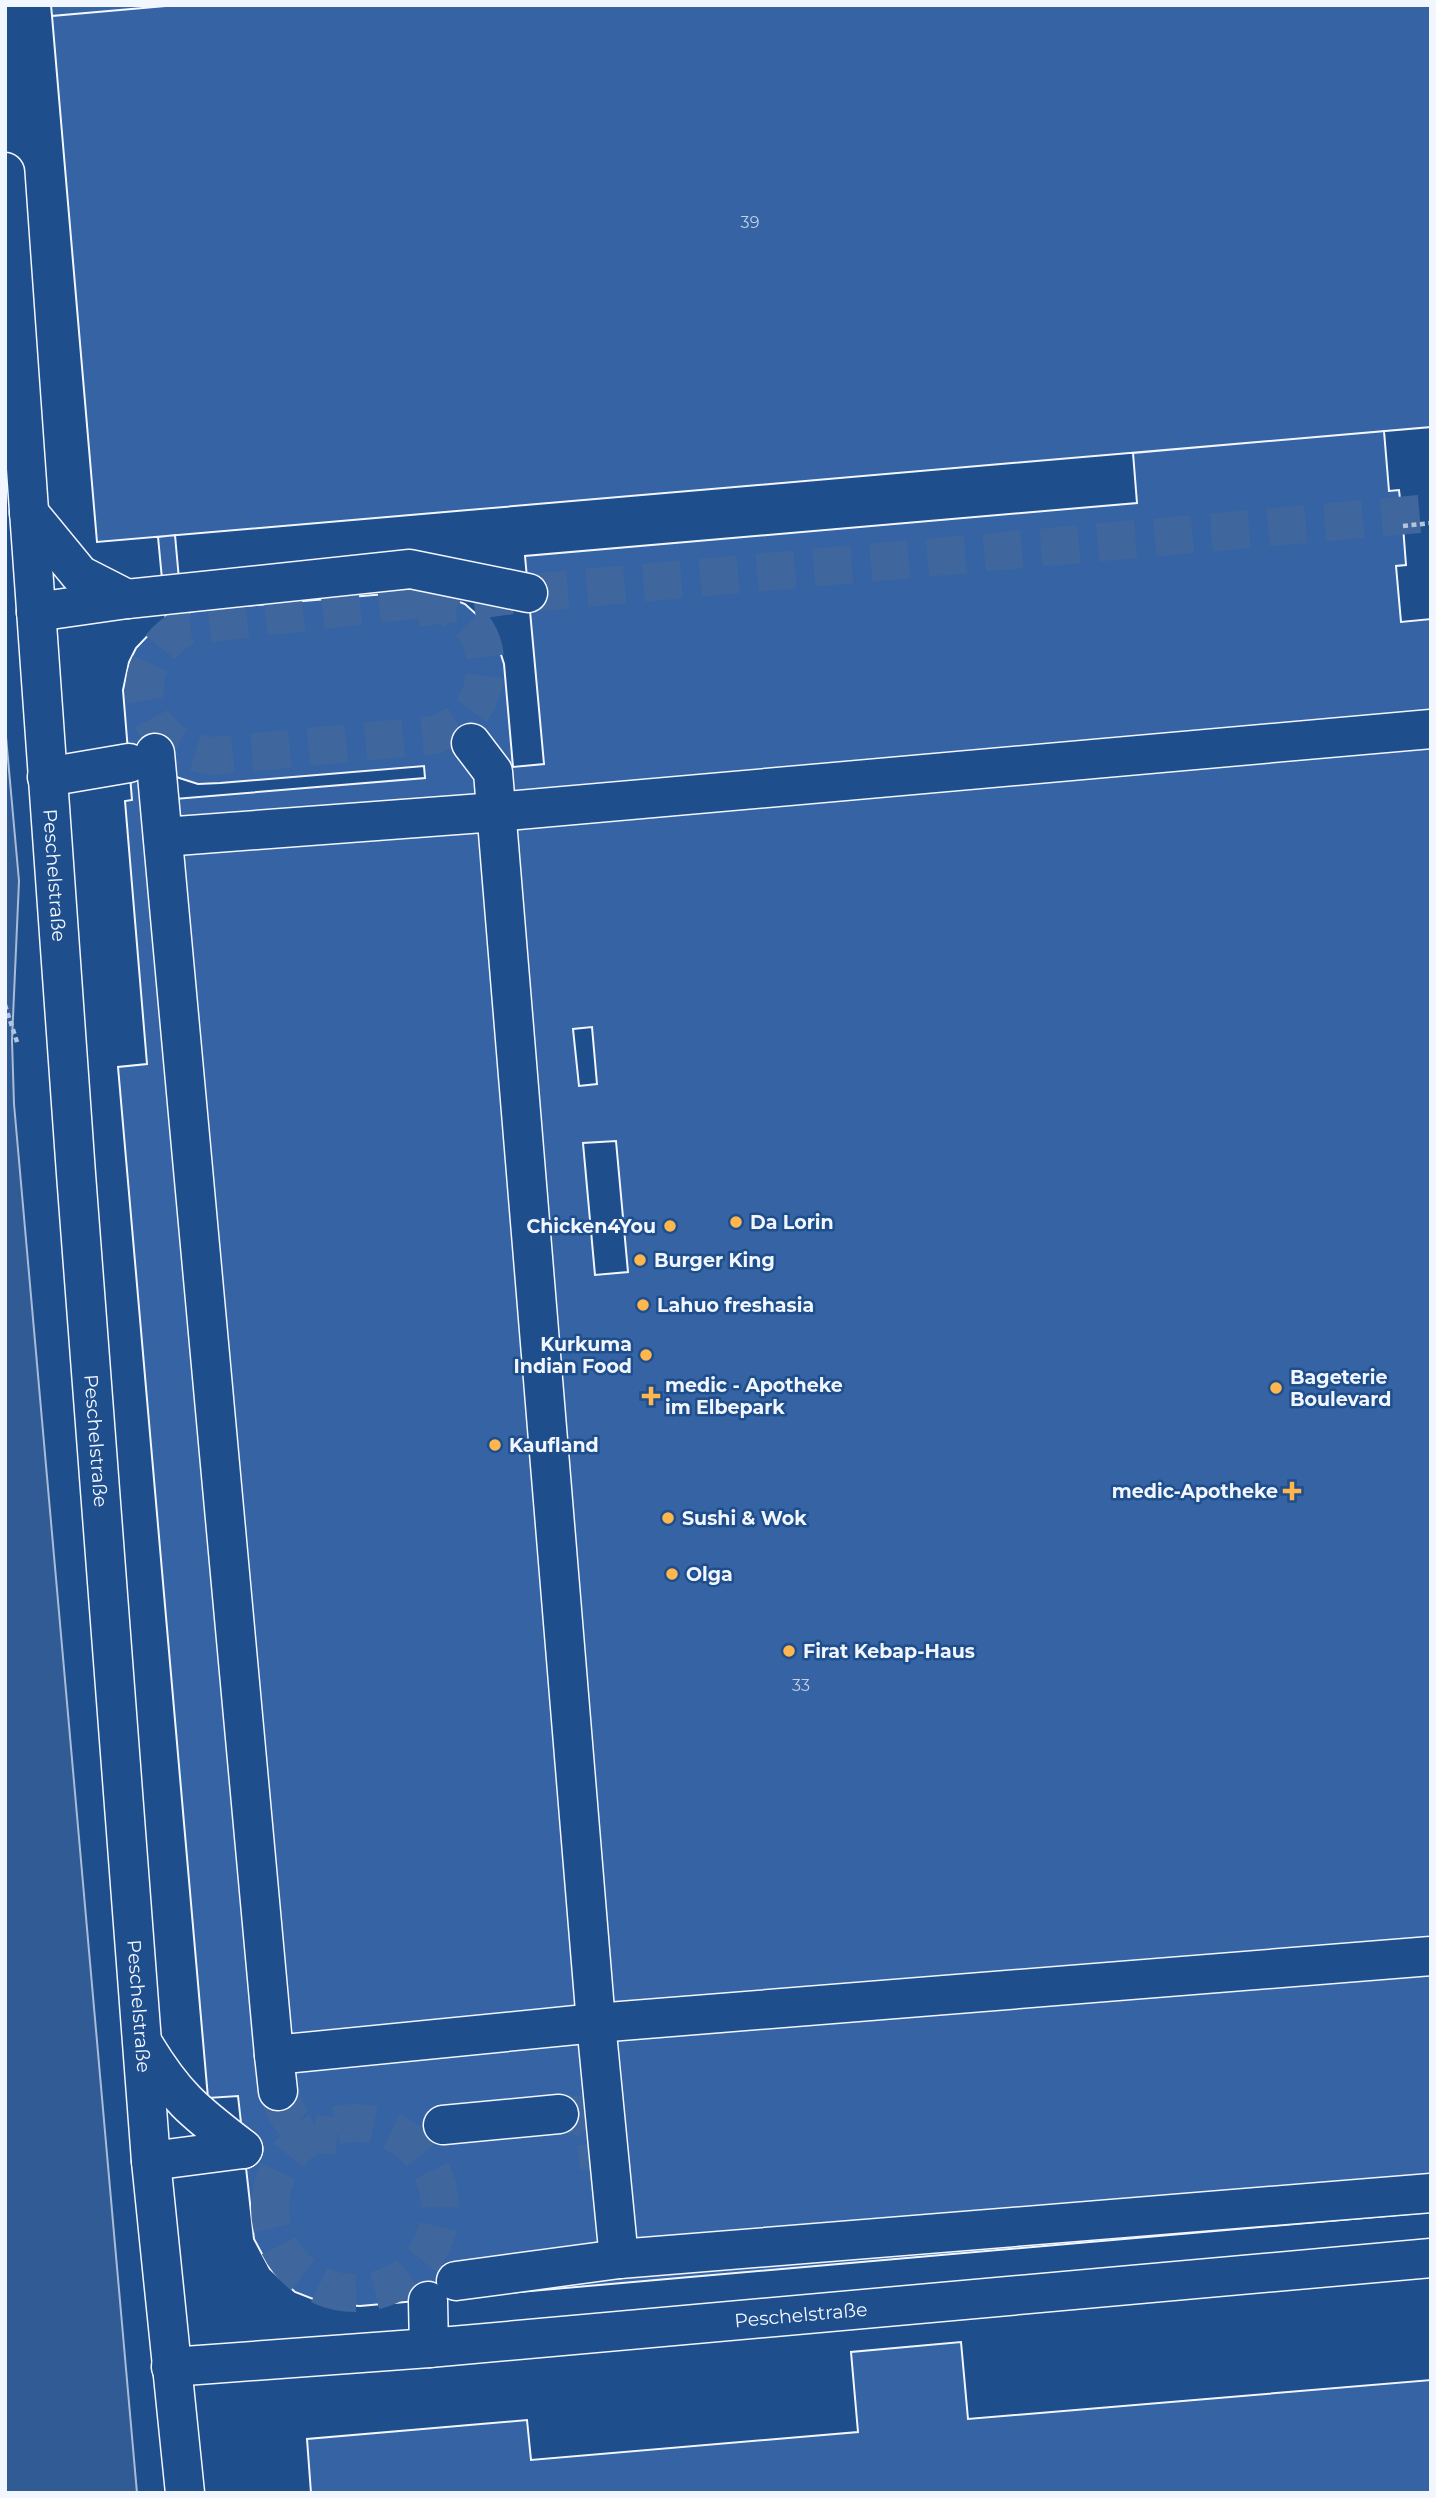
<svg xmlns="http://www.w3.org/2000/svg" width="1436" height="2498" font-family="Montserrat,sans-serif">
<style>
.built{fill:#305b95;stroke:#a8bbd7;stroke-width:2}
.building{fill:#3563a3;stroke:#f2f6ff;stroke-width:2;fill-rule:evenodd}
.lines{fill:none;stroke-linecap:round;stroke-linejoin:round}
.minor-tunnel{stroke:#3f679d;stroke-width:38;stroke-dasharray:38 19;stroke-linecap:butt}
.minor-casing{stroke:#f2f6ff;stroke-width:41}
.path{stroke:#b3c4dc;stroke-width:4.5;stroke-dasharray:5 3.5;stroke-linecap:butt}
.minor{stroke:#1f4e8c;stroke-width:38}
.poi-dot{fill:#ffb74d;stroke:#1f4e8c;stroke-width:2.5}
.labels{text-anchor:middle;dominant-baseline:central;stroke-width:5;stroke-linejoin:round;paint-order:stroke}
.number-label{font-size:16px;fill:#c3d1e8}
.street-label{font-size:19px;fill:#f2f6ff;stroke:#1f4e8c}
.poi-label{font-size:19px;font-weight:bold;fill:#f2f6ff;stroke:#1f4e8c;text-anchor:start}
</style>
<rect width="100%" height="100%" fill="#1f4e8c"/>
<path class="built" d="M5 726 19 881 12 1040 14 1104 137 2493H5Z"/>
<path class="building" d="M51 5H177L52 16Z
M177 5H1431V427L97 542 52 16Z
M1384 431 1389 491 1399 490 1403 526 1406 565 1396 566 1401 622 1431 619V2212L360 2306 326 2304 295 2292 270 2269 254 2239 238 2096 208 2098 118 1067 147 1064 125 801 132 800 123 690 129 662 136 648 156 627 168 619 197 610 409 592 438 593 465 604 487 624 495 636 504 664 513 767 544 764 525 556 1137 503 1133 453ZM424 766 425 778 175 799 173 776 198 784 220 783ZM592 1027 597 1084 579 1086 573 1029ZM616 1141 628 1272 595 1275 583 1143Z
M175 535 182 613 166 621 158 537Z
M961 2342 968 2419 1431 2380V2493H311L307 2439 527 2420 531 2460 858 2432 851 2352Z"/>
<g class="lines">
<path class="minor-tunnel" d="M419 599C437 602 454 607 468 621 494 646 490 695 464 719 455 726 445 730 435 735L214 756C137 748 119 666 185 626Z
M417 608 528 593 1431 513
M278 2091C290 2127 299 2133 337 2136
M559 2114 583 2115 595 2130 599 2168
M270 2208a85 85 0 1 1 170 0a85 85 0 1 1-170 0Z"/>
<defs>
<g id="minor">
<path id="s1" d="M5 172 76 1174 151 2161 185 2493"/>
<path d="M29 513 80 575 127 599"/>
<path d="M36 612 127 599 410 569 528 593"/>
<path d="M471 743 493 772 596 2023 619 2259"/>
<path d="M155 753 274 2055 596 2023 1431 1956"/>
<path d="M47 777 129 763"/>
<path d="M163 837 496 812 1431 729"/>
<path d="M144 2045C176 2098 195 2112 243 2149"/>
<path d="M274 2055 278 2091"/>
<path d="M443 2125 559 2114"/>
<path d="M151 2161 243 2149"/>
<path d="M456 2281 619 2259 1431 2193"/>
<path d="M428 2301 429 2348"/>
<path id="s2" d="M171 2367 429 2348 1431 2258"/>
</g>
</defs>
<use href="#minor" class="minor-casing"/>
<path class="path" d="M1403 526 1431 523
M5 1005 18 1045"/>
<use href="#minor" class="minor"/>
</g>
<g class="poi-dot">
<circle cx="736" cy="1222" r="7"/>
<circle cx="670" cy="1226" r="7"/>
<circle cx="640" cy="1260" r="7"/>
<circle cx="643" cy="1305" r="7"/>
<circle cx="646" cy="1355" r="7"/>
<circle cx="1276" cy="1388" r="7"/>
<path d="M647.5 1385.5h7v7h7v7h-7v7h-7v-7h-7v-7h7z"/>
<circle cx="495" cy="1445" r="7"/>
<path d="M1288.5 1480.5h7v7h7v7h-7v7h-7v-7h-7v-7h7z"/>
<circle cx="668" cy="1518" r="7"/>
<circle cx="672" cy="1574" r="7"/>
<circle cx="789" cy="1651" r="7"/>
</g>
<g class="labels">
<g class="number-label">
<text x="750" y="222">39</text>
<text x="801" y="1685">33</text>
</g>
<g class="street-label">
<text stroke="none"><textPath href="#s1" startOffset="705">Peschelstraße</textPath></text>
<text stroke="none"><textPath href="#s1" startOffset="1272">Peschelstraße</textPath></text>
<text stroke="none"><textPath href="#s1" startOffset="1839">Peschelstraße</textPath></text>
<text stroke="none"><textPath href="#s2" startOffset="632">Peschelstraße</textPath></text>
</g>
<g class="poi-label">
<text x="750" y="1222">Da Lorin</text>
<text x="656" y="1226" text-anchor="end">Chicken4You</text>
<text x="654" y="1260">Burger King</text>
<text x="657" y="1305">Lahuo freshasia</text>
<text x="632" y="1344" text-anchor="end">Kurkuma<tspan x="632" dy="22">Indian Food</tspan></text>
<text x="1290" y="1377">Bageterie<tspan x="1290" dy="22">Boulevard</tspan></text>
<text x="665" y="1385">medic - Apotheke<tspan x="665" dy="22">im Elbepark</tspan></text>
<text x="509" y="1445">Kaufland</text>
<text x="1278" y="1491" text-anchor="end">medic-Apotheke</text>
<text x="682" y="1518">Sushi &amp; Wok</text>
<text x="686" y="1574">Olga</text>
<text x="803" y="1651">Firat Kebap-Haus</text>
</g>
</g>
<rect width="1436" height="2498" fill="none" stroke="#f2f6ff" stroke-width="14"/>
</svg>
